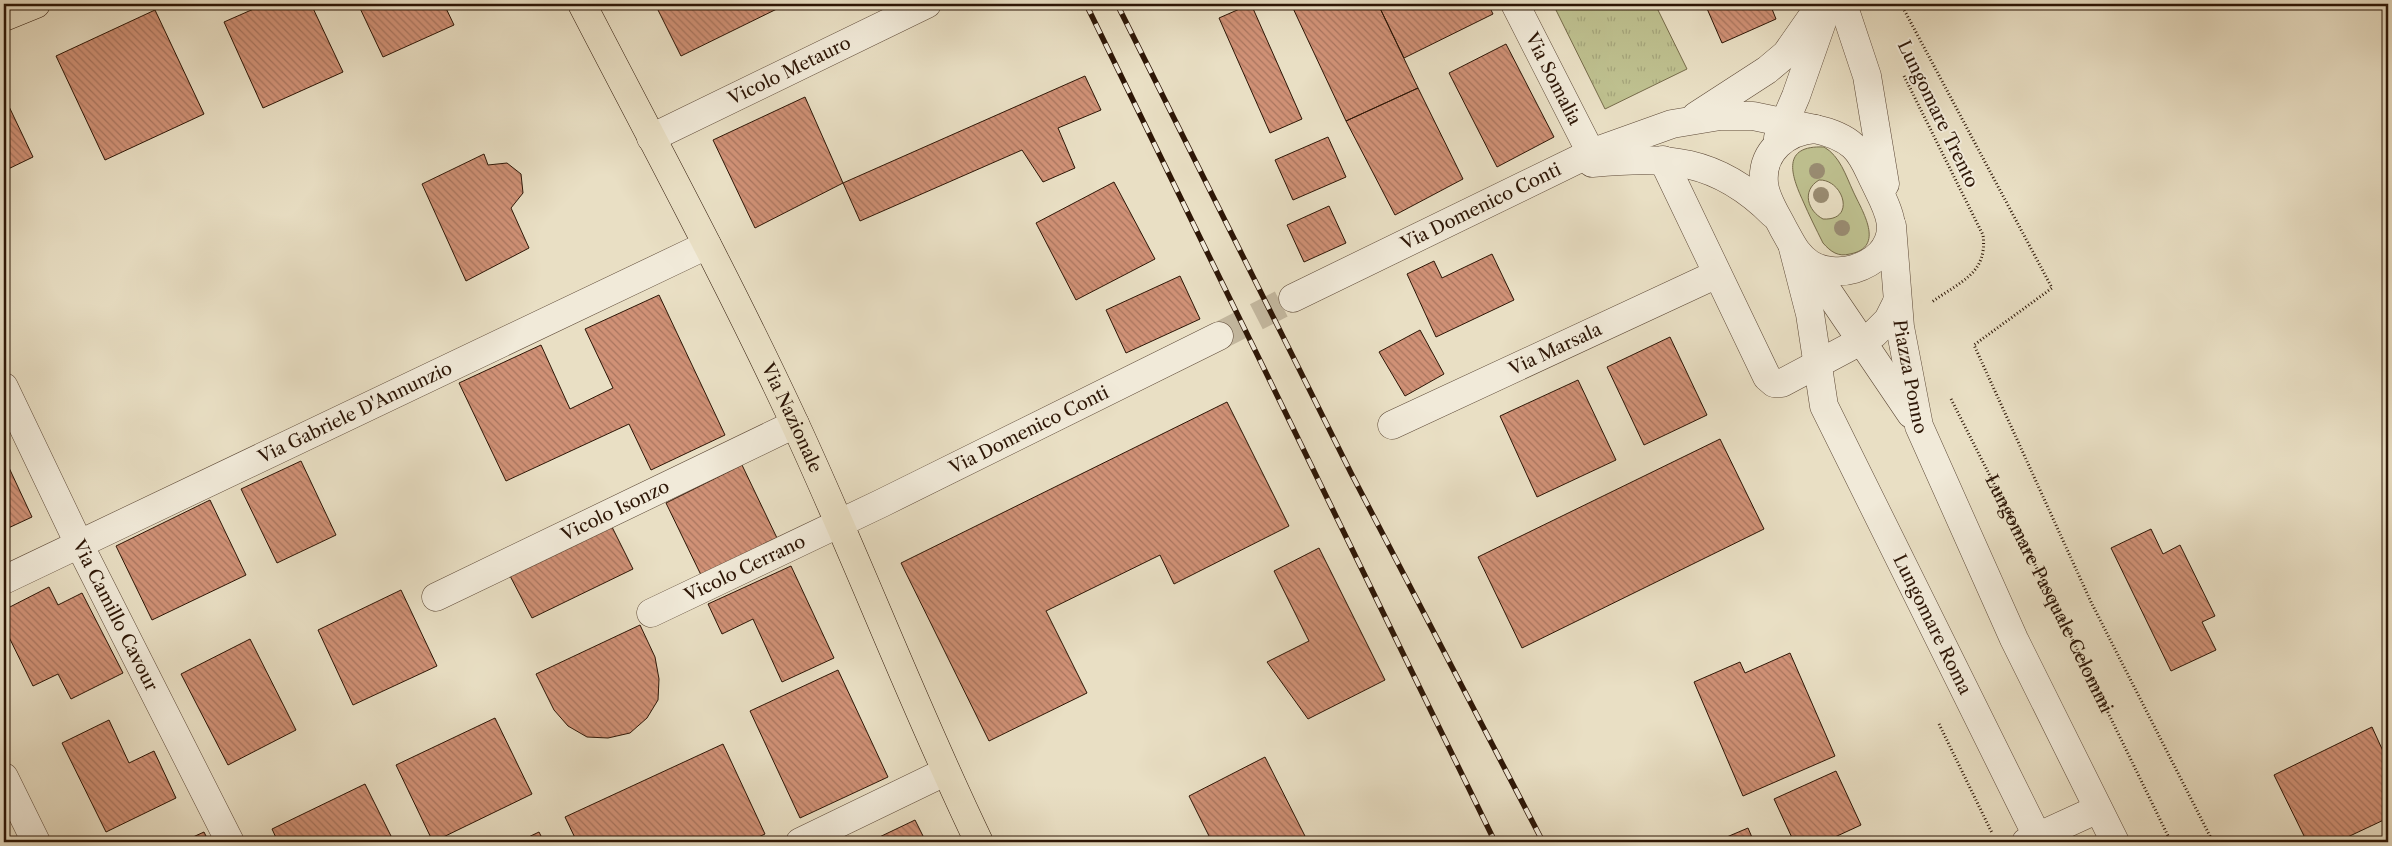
<svg xmlns="http://www.w3.org/2000/svg" width="2392" height="846" font-family="'Libre Caslon Text',serif">
<style>
.grass{fill:#bec08f;stroke:#766b4a;fill-rule:evenodd}
.park{fill:url(#park-tufts);stroke:#766b4a}
.building{fill:url(#building-back-hatch);stroke:#2d1606}
.lines{fill:none;stroke-linecap:round;stroke-linejoin:round}
.minor-tunnel{stroke:#c3b79e;stroke-width:28;stroke-dasharray:28 14;stroke-linecap:butt}
.minor-casing{stroke:#5c4836;stroke-width:29}
.major-casing{stroke:#2d1606;stroke-width:29}
.path{stroke:#2d1606;stroke-width:3;stroke-dasharray:1 2.5;stroke-linecap:butt}
.minor{stroke:#f1ead9;stroke-width:28}
.major{stroke:#e9dfc4;stroke-width:28}
.rail-casing{stroke:#2d1606;stroke-width:5.5}
.rail{stroke:#f1ead9;stroke-width:4;stroke-dasharray:11;stroke-linecap:butt}
.tree{fill:#998c72}
.labels{text-anchor:middle;dominant-baseline:central;stroke-width:4;stroke-linejoin:round;paint-order:stroke}
.street-label{font-size:18px;fill:#2d1606;stroke:#f1ead9}
</style>
<defs>
<pattern id="park-tufts" width="24" height="20" patternUnits="userSpaceOnUse" patternTransform="scale(1.25)"><rect width="24" height="20" fill="#bec08f"/><path d="M3 7l-1-3M5 7V3M7 7l1-3M15 17l-1-3M17 17v-4M19 17l1-3" fill="none" stroke="#a4a47a"/></pattern>
<pattern id="building-back-hatch" width="6" height="6" patternUnits="userSpaceOnUse" patternTransform="scale(1.25)"><rect width="6" height="6" fill="#d09176"/><path d="M-1 5l2 2M0 0l6 6M5-1l2 2" fill="none" stroke="#a9755f"/></pattern>
</defs>
<rect width="100%" height="100%" fill="#e9dfc4"/>
<filter id="stains"><feTurbulence type="fractalNoise" baseFrequency=".004" numOctaves="4"/><feColorMatrix values="0 0 0 0 .2 0 0 0 0 .09 0 0 0 0 .02 0 0 0 .5 -.17"/></filter>
<radialGradient id="worn" r=".72"><stop offset=".6" stop-color="#630" stop-opacity="0"/><stop offset="1" stop-color="#630" stop-opacity=".3"/></radialGradient>
<path class="grass" d="M1824 147C1840 156 1846 176 1853 191 1862 211 1886 247 1850 254 1838 257 1831 252 1823 243 1816 229 1809 215 1803 201 1791 175 1781 145 1824 147ZM1819 180C1843 179 1857 221 1823 219 1808 211 1801 191 1819 180Z"/>
<path class="park" d="M1553 4H1655L1687 69 1605 109Z"/>
<path class="building" d="M265 4H311L343 72 263 108 224 22Z
M358 4H444L454 25 383 57Z
M655 4H787L681 56Z
M1251 4 1302 119 1270 133 1219 18Z
M1291 4H1378L1418 88 1346 121Z
M1378 4H1488L1493 14 1404 58Z
M1705 4H1770L1776 19 1722 43Z
M155 10 204 114 105 160 56 56Z
M1506 44 1554 137 1497 167 1449 73Z
M1085 76 1101 110 1058 128 1075 168 1043 182 1022 150 860 221 843 183Z
M1418 88 1463 179 1395 215 1346 121Z
M4 96 33 157 4 171Z
M805 97 843 183 755 228 713 140Z
M1328 137 1346 177 1293 200 1275 160Z
M484 154 488 165 507 163 521 174 523 193 511 208 529 248 466 281 422 184Z
M1114 182 1155 259 1076 300 1036 223Z
M1329 206 1346 243 1304 262 1287 225Z
M1492 254 1514 300 1436 337 1407 274 1434 261 1442 278Z
M1180 276 1200 319 1126 353 1106 310Z
M659 295 725 435 651 470 629 424 506 481 459 383 541 345 570 409 613 388 585 329Z
M1420 330 1444 374 1405 396 1379 352Z
M1670 337 1707 415 1644 445 1607 367Z
M1578 380 1616 460 1537 497 1500 416Z
M1227 402 1289 526 1174 584 1160 555 1046 611 1087 693 989 741 901 563Z
M1720 439 1764 529 1522 648 1478 557Z
M4 457 32 517 4 530Z
M301 461 336 535 277 563 241 489Z
M742 465 777 538 701 575 666 503Z
M210 500 246 575 152 620 116 546Z
M611 525 633 569 532 618 509 574Z
M2151 529 2163 554 2180 545 2215 616 2202 622 2216 650 2171 671 2111 548Z
M1319 548 1385 680 1308 719 1267 662 1309 641 1274 571Z
M791 566 834 658 782 682 753 619 722 634 708 604Z
M49 587 58 605 82 593 123 673 71 699 58 674 33 686 4 627V610Z
M401 590 437 666 353 705 318 630Z
M640 625 655 657 659 679 658 700 647 718 630 733 608 738 587 737 568 726 554 710 536 674Z
M250 639 296 730 228 765 181 674Z
M1790 653 1835 756 1743 796 1694 682 1740 662 1745 673Z
M838 670 888 777 800 818 750 711Z
M495 718 532 794 433 842 396 765Z
M109 720 129 763 154 751 176 798 106 832 62 743Z
M2372 727 2388 762V818L2337 842H2307L2274 775Z
M723 744 765 834 748 842H577L565 817Z
M1265 757 1308 842H1212L1189 796Z
M1836 771 1861 825 1824 842H1794L1774 799Z
M365 784 394 842H278L272 829Z
M915 820 926 842H869Z
M1748 828 1754 842H1715Z
M204 832 209 842H182Z
M539 832 544 842H518Z"/>
<g class="lines">
<path class="minor-tunnel" d="M1219 336 1293 298"/>
<defs>
<g id="minor">
<path id="s2" d="M1515 4 1591 153"/>
<path d="M1843 4 1867 76 1885 184"/>
<path d="M1696 116 1767 70 1786 54 1821 4"/>
<path d="M1815 129C1829 132 1842 136 1853 146 1863 155 1868 169 1874 181 1886 206 1902 230 1880 254 1873 261 1864 266 1854 269 1841 273 1822 272 1810 264 1796 255 1791 242 1783 228 1776 214 1765 198 1764 183 1761 151 1787 131 1815 129Z"/>
<path id="s3" d="M651 138 927 4"/>
<path d="M1778 138 1796 96 1823 19"/>
<path d="M1663 160 1767 377 1774 383H1782L1874 334 1888 320 1897 302"/>
<path d="M1592 163C1667 156 1717 158 1773 214"/>
<path id="s4" d="M1892 226 1900 327 1919 426 2014 639 2115 842"/>
<path id="s5" d="M1793 248 1810 314 1824 406 2040 842"/>
<path d="M1810 265 1911 414"/>
<path id="s6" d="M1293 298 1591 153 1672 124 1720 116H1753L1815 129"/>
<path id="s7" d="M4 387 79 544 230 842"/>
<path id="s8" d="M1392 425 1717 274"/>
<path id="s9" d="M4 580 707 245"/>
<path id="s10" d="M436 597 795 424"/>
<path id="s11" d="M651 613 882 503 1219 336"/>
<path d="M4 777 36 842"/>
<path d="M800 842 945 772"/>
<path d="M2026 842 2098 809"/>
</g>
<g id="major">
<path id="s12" d="M582 4C654 143 729 282 795 424 859 562 913 705 979 842"/>
<path d="M4 17 36 4"/>
</g>
</defs>
<use href="#minor" class="minor-casing"/>
<use href="#major" class="major-casing"/>
<g class="path">
<path d="M1901 4 2052 288 1974 345 2091 602 2213 842"/>
<path d="M1904 76 1983 235C1988 274 1959 282 1932 302"/>
<path id="s1" d="M1951 399 2061 616 2171 842"/>
<path d="M1939 724 1992 833"/>
</g>
<use href="#minor" class="minor"/>
<use href="#major" class="major"/>
<defs>
<path id="rail" d="M1086 4 1495 842
M1117 4 1351 473 1543 842"/>
</defs>
<use href="#rail" class="rail-casing"/>
<use href="#rail" class="rail"/>
</g>
<g class="tree">
<circle cx="1817" cy="171" r="8"/>
<circle cx="1821" cy="195" r="8"/>
<circle cx="1842" cy="228" r="8"/>
</g>
<g class="labels">
<g class="street-label">
<text stroke="none"><textPath href="#s3" startOffset="154">Vicolo Metauro</textPath></text>
<text stroke="none"><textPath href="#s2" startOffset="84">Via Somalia</textPath></text>
<text transform="translate(1938 114) rotate(64)">Lungomare Trento</text>
<text stroke="none"><textPath href="#s6" startOffset="209">Via Domenico Conti</textPath></text>
<text stroke="none"><textPath href="#s8" startOffset="180">Via Marsala</textPath></text>
<text stroke="none"><textPath href="#s4" startOffset="152">Piazza Ponno</textPath></text>
<text stroke="none"><textPath href="#s9" startOffset="389">Via Gabriele D'Annunzio</textPath></text>
<text stroke="none"><textPath href="#s12" startOffset="464">Via Nazionale</textPath></text>
<text stroke="none"><textPath href="#s11" startOffset="420">Via Domenico Conti</textPath></text>
<text stroke="none"><textPath href="#s10" startOffset="199">Vicolo Isonzo</textPath></text>
<text stroke="none"><textPath href="#s11" startOffset="104">Vicolo Cerrano</textPath></text>
<text stroke="none"><textPath href="#s1" startOffset="218">Lungomare Pasquale Celommi</textPath></text>
<text stroke="none"><textPath href="#s7" startOffset="254">Via Camillo Cavour</textPath></text>
<text stroke="none"><textPath href="#s5" startOffset="405">Lungomare Roma</textPath></text>
</g>
</g>
<rect width="2392" height="846" fill="none" stroke="#e9dfc4" stroke-width="20"/>
<rect x="5" y="5" width="2382" height="836" fill="none" stroke="#2d1606" stroke-width="2.5"/>
<rect x="10" y="10" width="2372" height="826" fill="none" stroke="#2d1606"/>
<rect width="100%" height="100%" filter="url(#stains)"/>
<rect width="100%" height="100%" fill="url(#worn)"/>
</svg>
